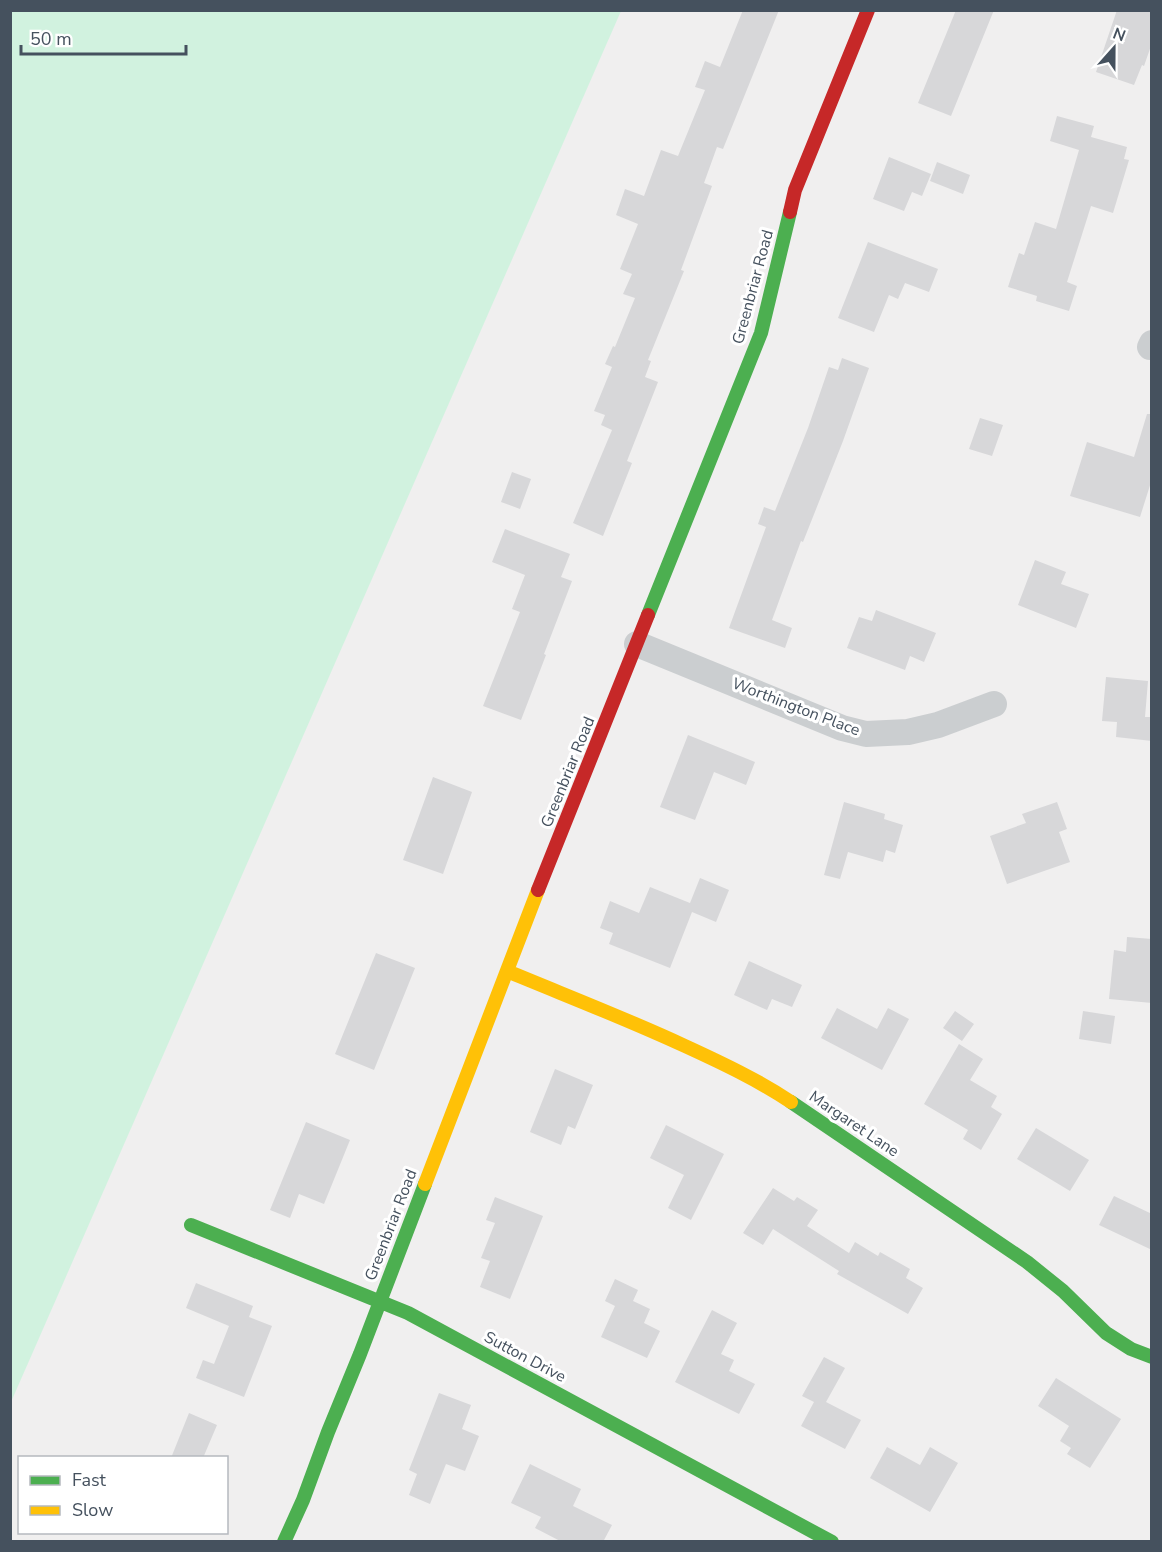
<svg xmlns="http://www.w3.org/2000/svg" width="1162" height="1552" font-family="'Nunito Sans',sans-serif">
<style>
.green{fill:#d1f2df}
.building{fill:#d7d7d9}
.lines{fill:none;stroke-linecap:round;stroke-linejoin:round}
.street{stroke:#cbced0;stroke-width:26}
.fast{stroke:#4caf50;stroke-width:14}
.slow{stroke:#ffc107;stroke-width:14}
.jam{stroke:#c62828;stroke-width:14}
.labels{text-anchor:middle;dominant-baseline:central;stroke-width:6;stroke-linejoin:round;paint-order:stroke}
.street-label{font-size:16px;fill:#45515e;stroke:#fff}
</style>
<rect width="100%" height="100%" fill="#f0efef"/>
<path class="green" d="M11 10 621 11 11 1402 10 11Z"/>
<path class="building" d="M743 10H779L723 149 717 147 704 183 712 186 681 270 684 271 648 360 651 361 645 377 658 382 627 461 632 463 603 536 573 523 612 430 601 425 605 415 594 411 612 367 605 364 613 346 615 347 635 298 623 294 632 274 620 269 638 224 616 215 625 189 644 196 661 150 678 156 705 90 695 87 705 61 720 67Z
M956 10H994L951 116 918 103Z
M1117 10H1152V43L1144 66 1142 65 1134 85 1096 72Z
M1057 116 1094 126 1091 137 1127 147 1124 159 1129 160 1113 213 1091 206 1067 282 1077 286 1069 311 1036 301 1037 296 1008 287 1019 253 1024 255 1035 222 1056 229 1079 150 1050 141Z
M889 157 931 174 922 196 912 192 904 211 873 199Z
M937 162 970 175 963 194 930 181Z
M868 242 938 269 929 292 905 283 898 299 889 295 874 332 838 318Z
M842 358 869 368 843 441 803 542 801 541 772 620 792 628 785 648 729 628 766 527 758 524 764 507 775 511 808 428 829 367 838 370Z
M1147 414H1152V479L1140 517 1070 496 1087 442 1134 457Z
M980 418 1003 425 992 456 969 449Z
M512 472 531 479 520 509 501 502Z
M505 529 570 554 561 577 572 581 544 654 546 655 521 720 483 706 520 612 512 609 525 575 492 562Z
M1035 560 1066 572 1061 584 1089 594 1076 628 1018 605Z
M876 610 936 633 924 662 910 656 905 670 847 648 859 617 872 621Z
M1106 677 1148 681 1145 717H1152V741L1116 737 1117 722 1102 721Z
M688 735 755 762 746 785 714 772 695 820 660 807Z
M433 777 472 792 443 874 403 860Z
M844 802 885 814 884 819 903 825 895 853 886 850 883 862 848 852 840 879 824 875Z
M1057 802 1067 829 1059 832 1070 862 1007 884 990 836 1026 823 1022 814Z
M700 878 729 890 716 922 692 912 670 968 609 944 613 933 600 928 610 901 639 913 650 887 690 903Z
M1127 937 1152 939V1003L1109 999 1114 950 1126 952Z
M376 953 415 968 374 1070 335 1054Z
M749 961 802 985 792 1007 772 999 767 1010 734 995Z
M837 1008 877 1029 888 1008 909 1019 882 1070 821 1038Z
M955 1011 974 1024 962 1041 943 1028Z
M1083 1011 1115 1016 1111 1044 1079 1039Z
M959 1044 983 1059 970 1080 997 1096 991 1107 1002 1114 981 1150 963 1139 968 1130 924 1104Z
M555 1069 593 1085 575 1129 568 1126 561 1145 530 1132Z
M306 1122 350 1140 324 1204 299 1194 290 1218 270 1210Z
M666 1125 724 1154 691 1220 668 1208 684 1175 650 1158Z
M1036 1128 1089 1160 1070 1191 1017 1159Z
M773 1188 794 1201 797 1197 818 1210 807 1226 849 1253 855 1242 878 1256 880 1252 910 1269 906 1278 923 1288 908 1314 837 1274 839 1271 773 1229 763 1245 743 1233Z
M1114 1196 1152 1214V1250L1099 1225Z
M495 1197 543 1216 510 1299 480 1287 490 1261 481 1258 495 1223 486 1220Z
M615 1279 638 1290 633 1301 650 1309 644 1323 660 1331 647 1358 601 1337 615 1306 605 1301Z
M196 1283 253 1306 249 1317 272 1326 244 1397 196 1378 203 1360 214 1364 229 1326 186 1308Z
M712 1310 737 1323 721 1354 734 1360 729 1371 755 1384 739 1414 675 1382Z
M824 1357 845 1368 826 1402 861 1420 845 1449 801 1426 814 1402 802 1396Z
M1056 1378 1121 1419 1090 1468 1067 1454 1071 1448 1060 1441 1069 1426 1038 1406Z
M439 1393 471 1405 462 1429 479 1436 465 1471 446 1464 430 1504 409 1495 417 1474 409 1470Z
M189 1413 217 1425 203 1458H171Z
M887 1447 920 1465 930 1447 958 1463 930 1512 870 1478Z
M530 1464 581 1489 573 1506 612 1525 603 1542H562L535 1528 541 1517 511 1503Z"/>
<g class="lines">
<path class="street" d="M1150 347 1152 343
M637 644 842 728 866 734 908 732 938 725 994 704"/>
<path class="fast" d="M648 615 761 333 790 212
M791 1102 1027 1262 1063 1291 1106 1333 1131 1349 1152 1357
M191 1225 408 1313 832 1542
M284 1542 303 1500 328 1432 360 1354 425 1184"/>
<path class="slow" d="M507 971C567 996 627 1019 685 1046 722 1063 758 1080 791 1102
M425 1184 538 890"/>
<path class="jam" d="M790 212 795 190 868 10
M538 890 648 615"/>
</g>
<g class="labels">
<g class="street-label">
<text transform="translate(753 287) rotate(-75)">Greenbriar Road</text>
<text transform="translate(796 707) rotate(21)">Worthington Place</text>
<text transform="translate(568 772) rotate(-68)">Greenbriar Road</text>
<text transform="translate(854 1124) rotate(34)">Margaret Lane</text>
<text transform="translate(391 1225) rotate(-69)">Greenbriar Road</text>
<text transform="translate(525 1357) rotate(28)">Sutton Drive</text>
</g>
</g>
<rect width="1162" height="1552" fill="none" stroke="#45515e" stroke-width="24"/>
<rect x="18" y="1456" width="210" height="78" fill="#ffffff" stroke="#b5b9bf" stroke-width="1.5"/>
<rect x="30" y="1476" width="30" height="9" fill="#4caf50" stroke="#b5b9bf" stroke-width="1.5"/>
<text x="72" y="1486" font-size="18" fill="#45515e">Fast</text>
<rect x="30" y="1506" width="30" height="9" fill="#ffc107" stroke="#b5b9bf" stroke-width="1.5"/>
<text x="72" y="1516" font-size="18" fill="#45515e">Slow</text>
<g transform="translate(1114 48) rotate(21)" stroke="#ffffff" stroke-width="4.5" paint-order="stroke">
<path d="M0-4.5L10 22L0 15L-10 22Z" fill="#45515e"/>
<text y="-9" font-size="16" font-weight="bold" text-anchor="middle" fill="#45515e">N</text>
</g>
<path d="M21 45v9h165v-9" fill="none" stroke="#45515e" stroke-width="3"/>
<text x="30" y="45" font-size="18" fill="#45515e" stroke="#ffffff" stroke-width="4.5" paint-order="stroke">50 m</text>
</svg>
